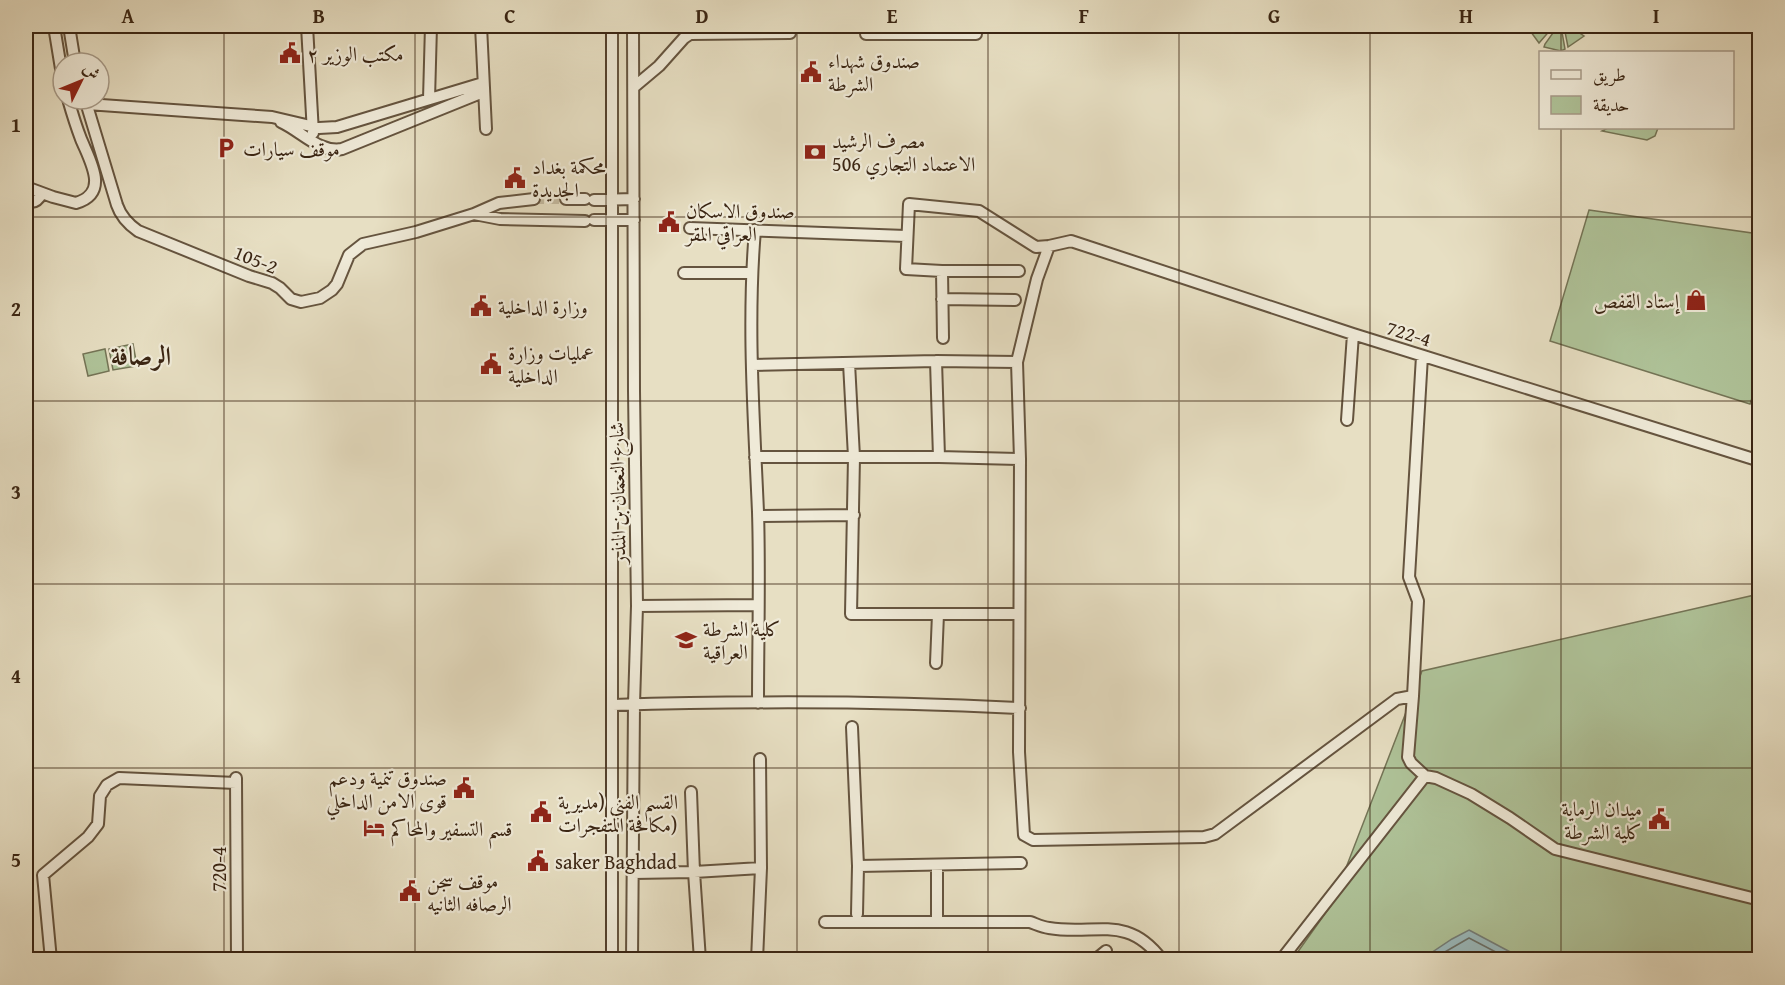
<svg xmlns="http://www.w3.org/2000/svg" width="1785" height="985" font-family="'Gentium Book Plus',Amiri,serif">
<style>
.green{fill:#afc399;stroke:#747456;stroke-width:1.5}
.water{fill:#9ababd;stroke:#747e79;stroke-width:1.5}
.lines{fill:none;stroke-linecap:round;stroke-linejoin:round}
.shore{stroke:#6a7068;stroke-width:1.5}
.street-tunnel{stroke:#c4baa0;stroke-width:10;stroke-dasharray:10 5;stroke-linecap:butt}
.street-casing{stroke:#65543f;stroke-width:14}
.street{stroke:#efead8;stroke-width:10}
.grid{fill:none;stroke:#3a2513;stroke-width:1.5;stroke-opacity:0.55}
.labels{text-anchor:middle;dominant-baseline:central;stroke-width:4.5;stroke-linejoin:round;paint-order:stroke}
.poi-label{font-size:20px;fill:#3a2513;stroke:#efead8;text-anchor:start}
.street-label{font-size:20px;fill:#3a2513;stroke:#efead8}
.district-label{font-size:26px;font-weight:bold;fill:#3a2513;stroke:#efead8}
.neatline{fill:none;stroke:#3a2513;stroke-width:2}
.grid-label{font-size:20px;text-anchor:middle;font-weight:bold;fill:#3a2513}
</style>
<rect width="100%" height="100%" fill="#e7dfc3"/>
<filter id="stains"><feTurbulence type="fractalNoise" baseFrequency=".00333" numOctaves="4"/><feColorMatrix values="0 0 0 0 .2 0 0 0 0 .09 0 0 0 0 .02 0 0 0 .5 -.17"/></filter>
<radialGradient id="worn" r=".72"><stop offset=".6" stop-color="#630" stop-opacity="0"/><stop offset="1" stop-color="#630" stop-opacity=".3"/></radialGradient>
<path class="green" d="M1531 26H1550L1552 28 1539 43 1528 28Z
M1572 28 1584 36 1568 47 1565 32Z
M1555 30 1562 32 1565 49 1561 51 1544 47 1545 44Z
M1608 128H1658L1655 136 1647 140 1602 131Z
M1589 210 1759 234V378L1750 404 1550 341Z
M133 344 137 366 113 370 109 349Z
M105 349 109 371 88 376 83 354Z
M1759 594V959L1292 960 1332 904 1422 671Z"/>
<path class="water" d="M1469 930 1514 954 1521 959H1422L1452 939Z"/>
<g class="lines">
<path class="shore" d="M1431 960 1469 938 1511 960"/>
<path class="street-tunnel" d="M534 199H566"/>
<defs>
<path id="street" d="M54 26 63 81
M69 26 75 63
M307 26 313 133
M481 26 486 129
M612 26V960
M866 26V34H976
M634 87 659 66 684 38 690 34 790 33V26
M85 99 117 205C121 217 128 224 138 231L249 276 272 283 280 288 291 299 301 302 320 298 332 290 337 284 349 255 363 244 416 232 474 214 499 203 534 199
M429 99 431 26
M87 104 272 117 319 128 337 127 483 83
M281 122C301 131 319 153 342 149L483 92
M26 187 53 197 76 203C110 193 90 161 81 139 76 126 72 113 68 99
M566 199H585
M594 200 634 199
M26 201C34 204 38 201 42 193
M474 214 500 219 585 221
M594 220H634
M690 228 906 236
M755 230C747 324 754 418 758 512 760 575 758 639 758 703
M1049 246 1037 279 1017 362 1020 459 1019 752 1024 835 1033 840 1204 837 1215 834 1397 699 1413 696
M942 271 943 338
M1019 271H942L906 269 909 204 979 211 1036 247 1049 246 1071 241 1353 334 1760 461
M684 273H751
M942 299 1015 300
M1422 356 1409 577 1418 601 1413 696 1408 757 1411 763 1425 776
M936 361 939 457
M849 363 854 457 851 614H1019
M752 365 936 361 1017 362
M1347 420 1353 334
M755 457H939L1020 459
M758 516 854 515
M637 606 757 605
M936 663 938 614
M613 705C748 701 885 701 1020 708
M852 727 858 866 1021 863
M236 778 237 960
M691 792 694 872 700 960
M937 866V922
M633 873 694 872 761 868
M857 914 858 866
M825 922H1030C1036 924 1042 927 1049 928 1095 936 1127 913 1162 960
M51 960 43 875 88 837 98 824 100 796 107 785 119 778 236 783
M632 960 634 704 637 606 634 391 633 26
M757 960 761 868 760 759
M1095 960 1106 951
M1281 960 1425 776 1436 778 1471 794 1510 818 1555 849 1760 900"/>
</defs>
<use href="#street" class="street-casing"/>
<use href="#street" class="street"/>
</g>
<path class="grid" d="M224 26V960M415 26V960M606 26V960M797 26V960M988 26V960M1179 26V960M1370 26V960M1561 26V52M1561 128V960M26 217H1760M26 401H1760M26 584H1760M26 768H1760"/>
<defs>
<symbol id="civic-bare" viewBox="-9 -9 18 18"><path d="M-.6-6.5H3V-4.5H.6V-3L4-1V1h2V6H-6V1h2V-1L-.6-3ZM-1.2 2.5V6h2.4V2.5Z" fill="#8f2418" stroke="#efead8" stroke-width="2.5" paint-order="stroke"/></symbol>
<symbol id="parking-bare" viewBox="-9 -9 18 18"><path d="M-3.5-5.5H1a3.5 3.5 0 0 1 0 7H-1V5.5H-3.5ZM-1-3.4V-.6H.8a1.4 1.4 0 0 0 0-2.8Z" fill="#8f2418" stroke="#efead8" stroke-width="2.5" paint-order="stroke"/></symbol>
<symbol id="bank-bare" viewBox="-9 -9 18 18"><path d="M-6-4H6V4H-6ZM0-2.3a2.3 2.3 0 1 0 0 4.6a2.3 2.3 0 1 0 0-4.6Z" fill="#8f2418" stroke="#efead8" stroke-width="2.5" paint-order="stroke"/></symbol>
<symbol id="shop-bare" viewBox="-9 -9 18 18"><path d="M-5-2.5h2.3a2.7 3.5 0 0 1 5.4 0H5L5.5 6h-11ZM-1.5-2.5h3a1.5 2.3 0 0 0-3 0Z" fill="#8f2418" stroke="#efead8" stroke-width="2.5" paint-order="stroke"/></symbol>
<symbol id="school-bare" viewBox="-9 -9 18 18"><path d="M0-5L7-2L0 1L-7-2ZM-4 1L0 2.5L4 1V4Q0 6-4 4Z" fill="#8f2418" stroke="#efead8" stroke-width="2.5" paint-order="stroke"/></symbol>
<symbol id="hotel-bare" viewBox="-9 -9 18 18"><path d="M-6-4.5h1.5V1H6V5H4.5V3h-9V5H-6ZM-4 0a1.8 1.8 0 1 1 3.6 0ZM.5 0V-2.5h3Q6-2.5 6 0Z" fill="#8f2418" stroke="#efead8" stroke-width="2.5" paint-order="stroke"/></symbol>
</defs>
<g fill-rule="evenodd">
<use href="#civic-bare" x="275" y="38" width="30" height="30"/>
<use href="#civic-bare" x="796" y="57" width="30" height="30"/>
<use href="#parking-bare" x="211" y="133" width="30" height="30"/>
<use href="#bank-bare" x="800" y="137" width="30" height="30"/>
<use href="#civic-bare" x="500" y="163" width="30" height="30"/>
<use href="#civic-bare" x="654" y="207" width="30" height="30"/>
<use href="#shop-bare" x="1681" y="285" width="30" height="30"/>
<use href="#civic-bare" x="466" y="291" width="30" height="30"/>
<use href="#civic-bare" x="476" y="349" width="30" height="30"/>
<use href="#school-bare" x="671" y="625" width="30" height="30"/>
<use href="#civic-bare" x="449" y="773" width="30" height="30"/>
<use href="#civic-bare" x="526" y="797" width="30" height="30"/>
<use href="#civic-bare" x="1644" y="804" width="30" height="30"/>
<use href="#hotel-bare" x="359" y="813" width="30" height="30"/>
<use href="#civic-bare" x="523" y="846" width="30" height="30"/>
<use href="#civic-bare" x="395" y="876" width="30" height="30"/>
</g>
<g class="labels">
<g class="poi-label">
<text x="307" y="53">مكتب الوزير ٢</text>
<text x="828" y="60">صندوق شهداء<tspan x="828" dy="23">الشرطة</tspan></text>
<text x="832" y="140">مصرف الرشيد<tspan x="832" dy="23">الاعتماد التجاري 506</tspan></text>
<text x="243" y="148">موقف سيارات</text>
<text x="532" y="166">محكمة بغداد<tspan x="532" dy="23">الجديدة</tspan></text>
<text x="686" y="210">صندوق الاسكان<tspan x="686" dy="23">العراقي المقر</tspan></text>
<text x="1679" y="300" text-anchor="end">إستاد القفص</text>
<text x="498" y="306">وزارة الداخلية</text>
<text x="508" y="352">عمليات وزارة<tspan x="508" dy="23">الداخلية</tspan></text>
<text x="703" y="628">كلية الشرطة<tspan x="703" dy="23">العراقية</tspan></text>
<text x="447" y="777" text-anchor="end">صندوق تنمية ودعم<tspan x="447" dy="23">قوى الامن الداخلي</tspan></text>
<text x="558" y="801">القسم الفني (مديرية<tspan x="558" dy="23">مكافحة المتفجرات)</tspan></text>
<text x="1642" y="808" text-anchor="end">ميدان الرماية<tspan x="1642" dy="23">كلية الشرطة</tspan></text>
<text x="391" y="828">قسم التسفير والمحاكم</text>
<text x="555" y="861">saker Baghdad</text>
<text x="427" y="880">موقف سجن<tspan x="427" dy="23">الرصافه الثانيه</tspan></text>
</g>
<g class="street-label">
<text transform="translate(256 259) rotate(22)">105-2</text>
<text transform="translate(1409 333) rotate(17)">722-4</text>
<text transform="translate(617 493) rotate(-91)">شارع النعمان بن المنذر</text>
<text transform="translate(218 869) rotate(-90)">720-4</text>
</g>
<g class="district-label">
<text x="141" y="355">الرصافة</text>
</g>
</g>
<rect width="1785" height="985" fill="none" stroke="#e7dfc3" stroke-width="66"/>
<rect x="1539" y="51" width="195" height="78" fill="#efead8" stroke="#a79b89" stroke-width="1.5"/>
<rect x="1551" y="70" width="30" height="9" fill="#efead8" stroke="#a79b89" stroke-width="1.5"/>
<text x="1593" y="81" font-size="18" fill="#3a2513">طريق</text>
<rect x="1551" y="96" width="30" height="18" fill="#afc399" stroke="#a79b89" stroke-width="1.5"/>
<text x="1593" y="111" font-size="18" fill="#3a2513">حديقة</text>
<g transform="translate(81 81) rotate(47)"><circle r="28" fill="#efead8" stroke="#a79b89" stroke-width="1.5"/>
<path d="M0-4.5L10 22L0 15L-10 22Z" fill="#8f2418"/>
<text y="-9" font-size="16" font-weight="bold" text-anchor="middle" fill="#3a2513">ش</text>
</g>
<rect x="33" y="33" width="1719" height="919" class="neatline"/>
<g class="grid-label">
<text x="128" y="23">A</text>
<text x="319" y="23">B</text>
<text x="510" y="23">C</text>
<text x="702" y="23">D</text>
<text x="892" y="23">E</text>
<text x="1084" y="23">F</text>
<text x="1274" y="23">G</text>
<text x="1466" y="23">H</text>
<text x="1656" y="23">I</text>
<text x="16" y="132">1</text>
<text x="16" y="316">2</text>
<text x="16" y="499">3</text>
<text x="16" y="683">4</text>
<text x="16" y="867">5</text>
</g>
<rect width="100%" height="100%" filter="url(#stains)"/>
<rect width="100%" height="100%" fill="url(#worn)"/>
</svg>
